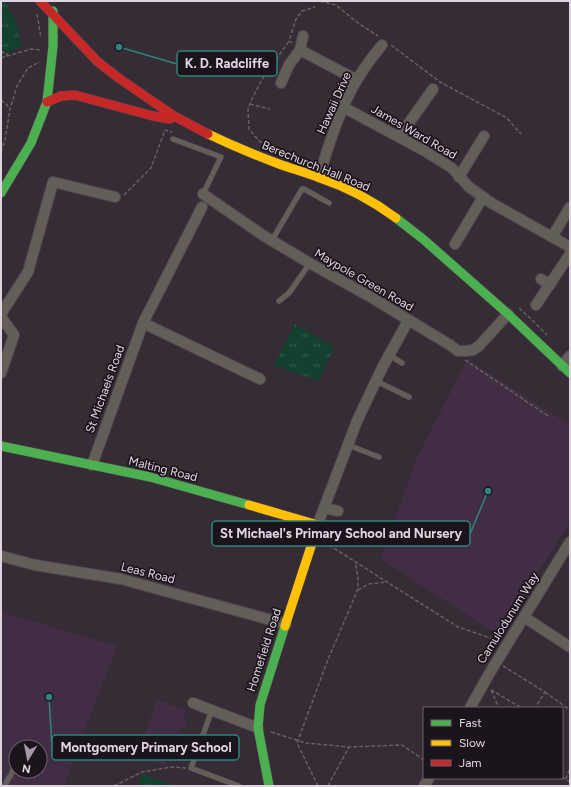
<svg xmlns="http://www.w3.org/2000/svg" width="571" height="787" font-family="Figtree,sans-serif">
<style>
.built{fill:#422e44;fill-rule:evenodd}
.grass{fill:url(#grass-tufts)}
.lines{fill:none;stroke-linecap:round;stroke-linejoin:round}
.lane-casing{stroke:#504850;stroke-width:6}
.street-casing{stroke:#504850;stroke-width:12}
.fast-casing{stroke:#504850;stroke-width:10}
.slow-casing{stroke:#504850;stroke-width:10}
.jam-casing{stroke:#504850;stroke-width:10}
.path{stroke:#66605e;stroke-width:1.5;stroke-dasharray:4 2;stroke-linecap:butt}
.lane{stroke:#645e59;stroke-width:5}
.street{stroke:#645e59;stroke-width:10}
.fast{stroke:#4caf50;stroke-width:9}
.slow{stroke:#ffc107;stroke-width:9}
.jam{stroke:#c62828;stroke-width:9}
.labels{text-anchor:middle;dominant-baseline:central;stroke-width:3.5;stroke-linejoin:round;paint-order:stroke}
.street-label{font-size:12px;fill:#e0d4e0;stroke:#1c141c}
.leader{fill:none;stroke:#2e847f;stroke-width:1.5}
.callout-dot{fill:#2e847f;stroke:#1c141c;stroke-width:1.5}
.callout{fill:#1c141c;stroke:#2e847f;stroke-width:1.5}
.callout-label{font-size:13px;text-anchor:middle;font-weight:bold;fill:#e0d4e0}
</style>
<defs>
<pattern id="grass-tufts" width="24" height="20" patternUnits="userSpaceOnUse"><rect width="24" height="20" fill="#12422f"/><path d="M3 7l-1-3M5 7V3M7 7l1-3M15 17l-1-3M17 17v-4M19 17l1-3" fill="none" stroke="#345c4d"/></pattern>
</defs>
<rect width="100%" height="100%" fill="#362c36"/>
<path class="built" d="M467 359 570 425V522L498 635 381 559 416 460Z
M1 612 117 646 64 786H11L1 782ZM16 747H40V771H16Z
M157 700 186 710 183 721 188 723 186 728 181 727 165 766 137 756Z"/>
<path class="grass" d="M1 1H5L17 24 21 47 1 55Z
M295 324 334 347 318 381 274 365Z
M142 774 176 786H138Z"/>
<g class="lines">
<defs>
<path id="lane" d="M173 139 221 157 203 194
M272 240 302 189H304L329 203
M279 301 289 293 310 263
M389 355 402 363
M376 381 409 397
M348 445 379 457
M212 710 191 768 239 786
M5 786 8 779 11 775 16 761"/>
<path id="street" d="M303 36 300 50 357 80
M281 83 289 65 300 50
M343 107 423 150 452 168 469 187 493 204 570 247
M399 137 433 89
M319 177C328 146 340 108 357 80 364 68 373 56 382 45
M459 177 484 136
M203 194 264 236 306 261 374 299 450 345 458 351H467L473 350 479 346 508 314
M552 237 570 207
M455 244 483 197
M541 279 550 285
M536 305 570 254
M1 314 28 272 53 182 115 197
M1 317 14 335 1 373
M143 323 260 379
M562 366 570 356
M92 465 143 323 202 207
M324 508 338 511
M319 521 357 421 382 368 408 321
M1 556 35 565 121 579 286 624
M524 617 570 647
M193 703 258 728
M470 708 489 674 570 542
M424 786 429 778"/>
<path id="fast" d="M1 193 31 143 47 102 53 46V11
M396 218 423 239 508 314 570 373
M1 446 150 477 249 505
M269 786 258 728 260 705 285 626"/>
<path id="slow" d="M208 134C231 145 255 155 279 164 293 169 307 173 320 178 347 187 373 201 396 218
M249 505 318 525 285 626"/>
<path id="jam" d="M40 1 98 62 120 79 174 116 208 134
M47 102 61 96 75 95 153 116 170 119 174 116"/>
</defs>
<use href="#lane" class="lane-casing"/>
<use href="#street" class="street-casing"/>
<use href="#fast" class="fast-casing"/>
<use href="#slow" class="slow-casing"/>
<use href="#jam" class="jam-casing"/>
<path class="path" d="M320 1 336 5 358 23 378 36
M37 14 41 38
M292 43 289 41 296 19 302 11 315 7
M391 45 440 82 507 118 521 134
M1 51 8 55
M1 58 31 49 41 50
M1 100 7 105 10 109
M250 104 270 109
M1 152 5 140 10 109 17 86 28 68 40 62
M284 152 273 148 259 141 249 129 248 109 251 101 261 81 289 41
M124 195 151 168 165 130 172 132
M519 308 530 318 547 335
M465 360 548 416
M324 542 458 627 499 641
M358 590 369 584 386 582
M503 666 545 692 535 708
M491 690 522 708
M491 690 499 708
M545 692 570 710
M271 732 306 743 349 747 402 745 424 760
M562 777 570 782
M566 779 570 768
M114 786 142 772 171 767 186 768
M318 786 297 743 327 662 358 589V577L355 561
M328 786 349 747"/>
<use href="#lane" class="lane"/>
<use href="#street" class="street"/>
<use href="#fast" class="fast"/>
<use href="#slow" class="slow"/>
<use href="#jam" class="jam"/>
</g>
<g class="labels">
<g class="street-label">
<text transform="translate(334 103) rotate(-66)">Hawaii Drive</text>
<text transform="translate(414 132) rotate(30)">James Ward Road</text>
<text transform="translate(316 166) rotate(22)">Berechurch Hall Road</text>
<text transform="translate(364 280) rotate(30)">Maypole Green Road</text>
<text transform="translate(105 389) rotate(-70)">St Michaels Road</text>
<text transform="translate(163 469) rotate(14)">Malting Road</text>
<text transform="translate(148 573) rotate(14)">Leas Road</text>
<text transform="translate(508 618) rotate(-58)">Camulodunum Way</text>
<text transform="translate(264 650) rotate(-72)">Homefield Road</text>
</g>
</g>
<path class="leader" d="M119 47L177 64M488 491L470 534M49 697L52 747"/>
<g class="callout-dot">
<circle cx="119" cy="47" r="4"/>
<circle cx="488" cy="491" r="4"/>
<circle cx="49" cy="697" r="4"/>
</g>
<g class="callout">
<rect x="177" y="51" width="100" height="25" rx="4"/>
<rect x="212" y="521" width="258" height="25" rx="4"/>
<rect x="52" y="735" width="187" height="25" rx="4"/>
</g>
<g class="callout-label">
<text x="227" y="68">K. D. Radcliffe</text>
<text x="341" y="538">St Michael's Primary School and Nursery</text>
<text x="146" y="752">Montgomery Primary School</text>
</g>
<rect width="571" height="787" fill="none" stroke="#e0d4e0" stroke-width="4"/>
<rect x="423" y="707" width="140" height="72" fill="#1c141c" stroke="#6a616a"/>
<rect x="431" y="720" width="20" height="6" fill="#4caf50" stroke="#6a616a"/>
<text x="459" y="727" font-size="12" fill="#e0d4e0">Fast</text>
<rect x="431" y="740" width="20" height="6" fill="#ffc107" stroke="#6a616a"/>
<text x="459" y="747" font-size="12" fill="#e0d4e0">Slow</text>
<rect x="431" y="760" width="20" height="6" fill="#c62828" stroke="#6a616a"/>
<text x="459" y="767" font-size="12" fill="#e0d4e0">Jam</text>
<g transform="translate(28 759) rotate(190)"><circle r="19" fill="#1c141c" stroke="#6a616a"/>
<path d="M0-3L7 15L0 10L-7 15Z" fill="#a499a4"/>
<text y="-6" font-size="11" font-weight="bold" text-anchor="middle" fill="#e0d4e0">N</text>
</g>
</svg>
